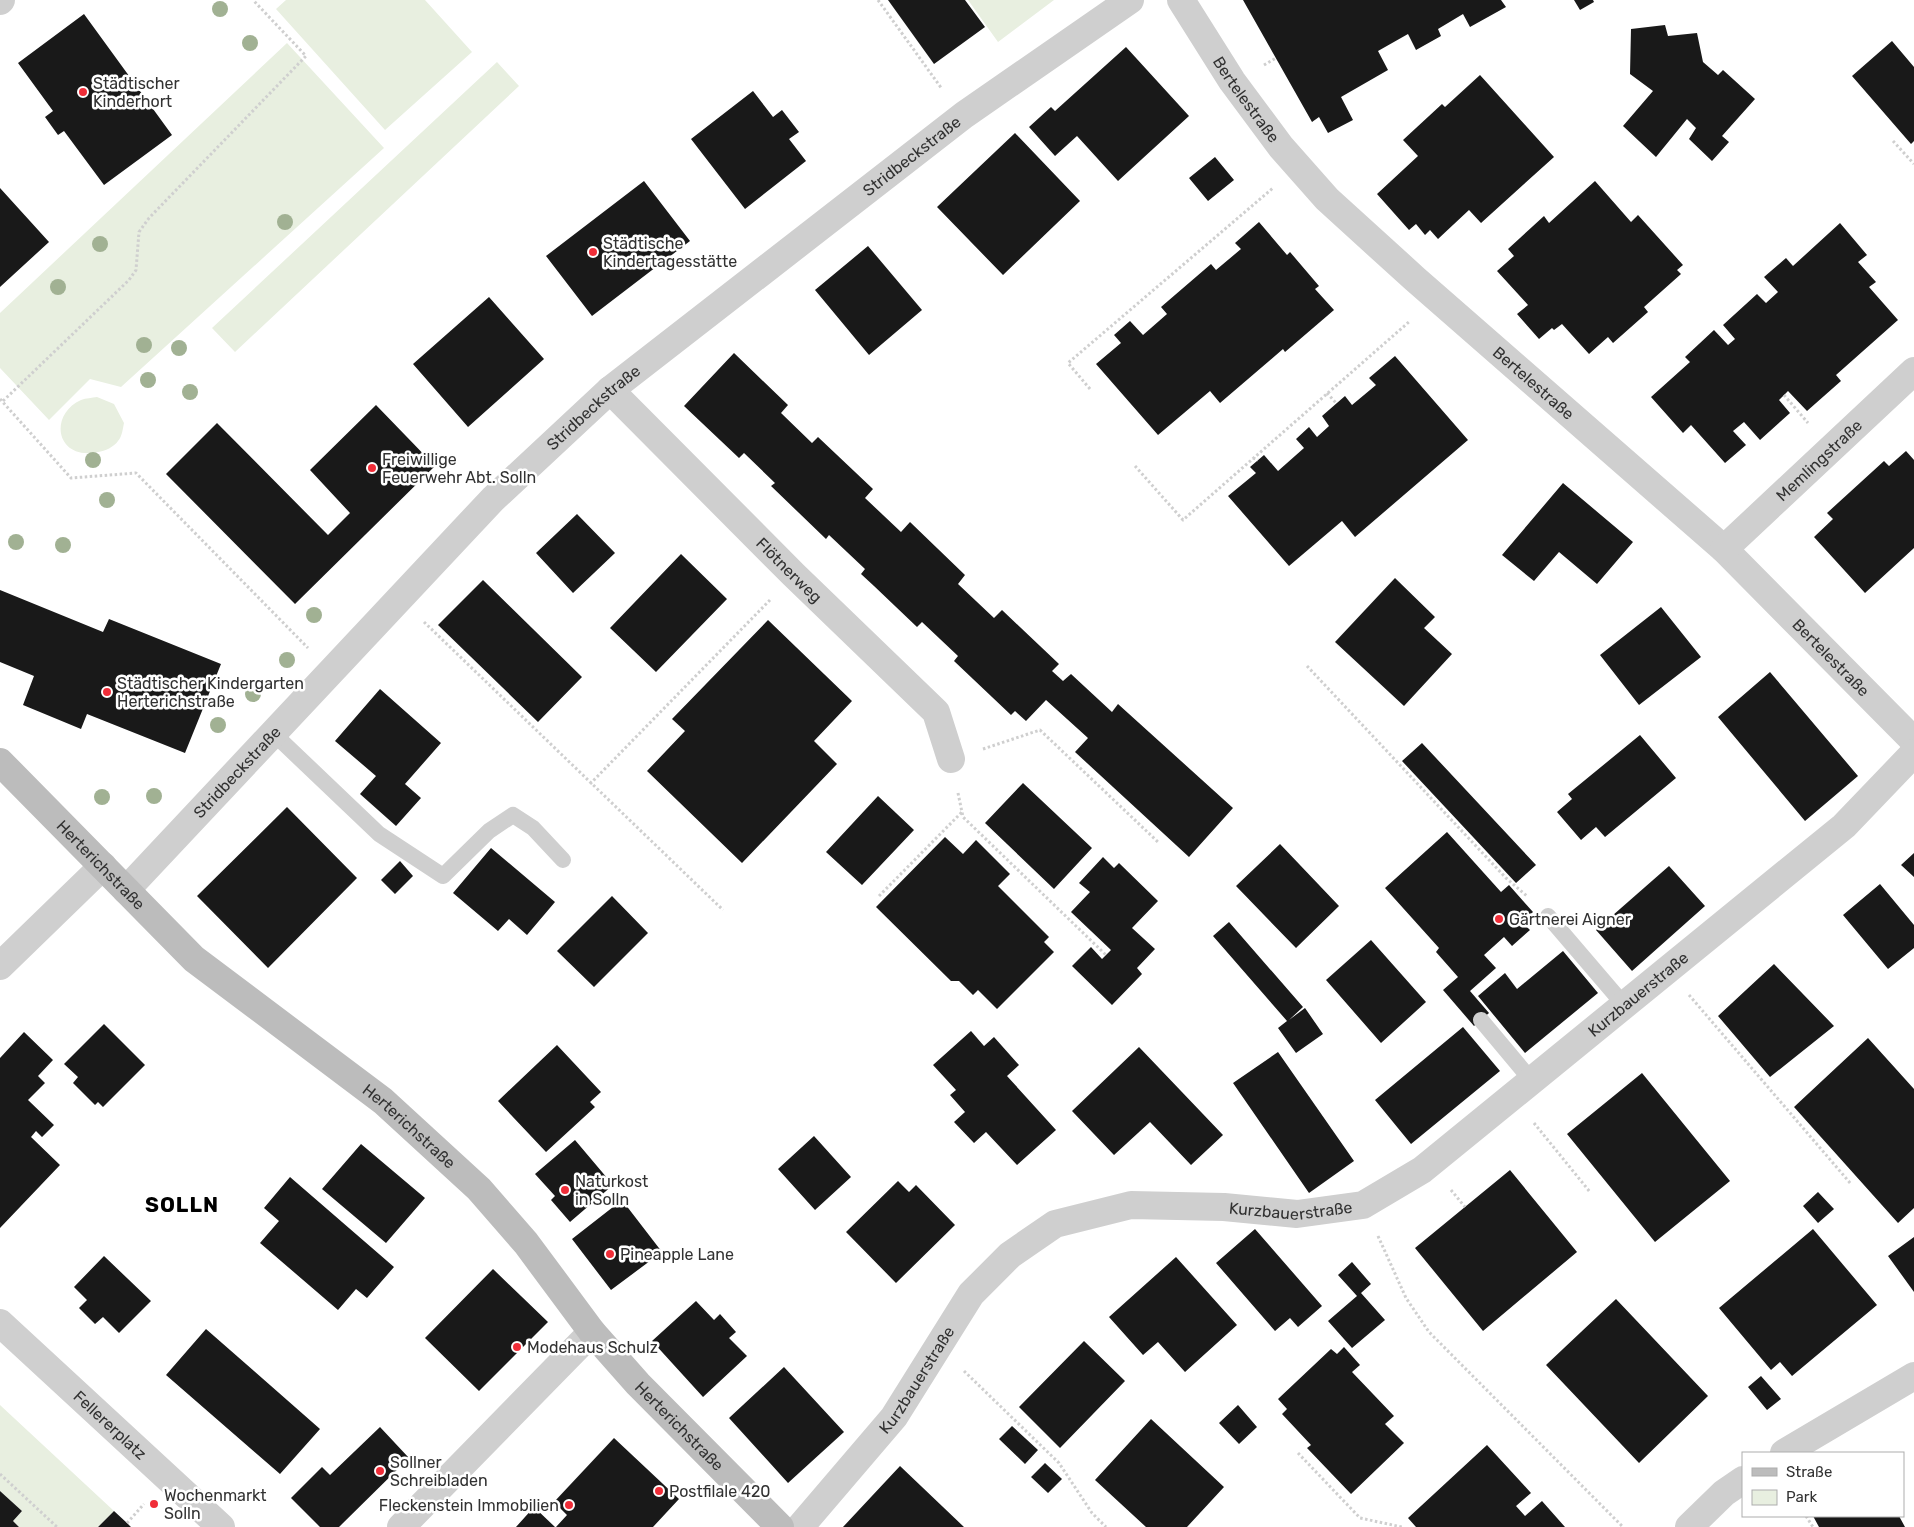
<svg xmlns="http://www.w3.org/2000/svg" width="1914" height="1527" font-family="Rubik,sans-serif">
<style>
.green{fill:#e8efe0}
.building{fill:#191919}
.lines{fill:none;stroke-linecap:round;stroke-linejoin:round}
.path{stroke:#cfcfcf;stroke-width:3;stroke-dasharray:2.5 2.5;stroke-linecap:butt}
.service{stroke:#cfcfcf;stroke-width:16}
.minor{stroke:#cfcfcf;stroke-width:28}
.secondary{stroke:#bcbcbc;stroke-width:28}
.tree{fill:#a1b193}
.poi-dot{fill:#f02d38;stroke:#fff;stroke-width:2}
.labels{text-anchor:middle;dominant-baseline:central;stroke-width:5;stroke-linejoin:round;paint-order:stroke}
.poi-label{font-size:16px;fill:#323232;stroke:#fff;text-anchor:start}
.street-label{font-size:16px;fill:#323232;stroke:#fff}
.district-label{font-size:21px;font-weight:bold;letter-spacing:1px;fill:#000;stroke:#fff}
</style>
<rect width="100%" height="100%" fill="#fff"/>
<path class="green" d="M286 0H425L472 52 385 130 276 9Z
M968 0H1054L998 42Z
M287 43 384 148 121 387 90 379 49 420 0 368V313Z
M497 62 519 86 235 352 212 328Z
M97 397 114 404 124 423C123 428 122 437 118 441 114 447 105 451 98 452 56 461 48 415 81 400 86 398 92 398 97 397Z
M0 1405 114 1511 98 1527H19L13 1521 22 1511 0 1491Z"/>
<path class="building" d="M888 0H965L985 27 934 64Z
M1243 0H1501L1506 7 1470 27 1463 14 1438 29 1441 36 1416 50 1408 34 1378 51 1388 70 1341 97 1353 120 1328 133 1319 117 1312 122Z
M1574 0H1593L1594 2 1580 10Z
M84 14 172 135 104 185 64 131 58 135 45 117 53 111 18 63Z
M1665 25 1668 36 1697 33 1703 62 1718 75 1723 70 1755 99 1722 136 1729 142 1712 161 1689 139 1696 128 1687 119 1656 157 1623 126 1653 91 1630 74 1631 29Z
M1892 41 1914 67V141L1911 144 1852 76Z
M1126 47 1189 116 1118 181 1077 136 1055 156 1029 127 1051 107 1055 111Z
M1480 75 1554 157 1481 223 1469 210 1438 239 1430 230 1425 235 1416 224 1409 230 1377 194 1418 156 1403 140 1442 104 1445 107Z
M753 91 773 117 782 110 799 132 789 139 806 161 745 209 691 139Z
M1015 133 1080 201 1003 275 937 207Z
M1215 157 1234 180 1208 201 1189 178Z
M644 181 690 241 592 316 546 256Z
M1595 181 1631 222 1638 215 1683 265 1677 270 1681 274 1644 307 1648 312 1613 343 1608 337 1589 354 1562 324 1554 330 1552 328 1539 339 1517 314 1528 305 1497 271 1514 256 1508 249 1544 216 1549 223Z
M0 188 49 242 0 287Z
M1259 222 1287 255 1290 252 1319 286 1315 289 1334 310 1285 352 1283 349 1220 403 1210 391 1158 435 1096 364 1121 343 1114 335 1130 321 1143 335 1167 314 1161 307 1211 264 1216 270 1241 249 1235 243Z
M1840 223 1867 255 1858 262 1876 282 1869 287 1898 320 1836 375 1841 381 1807 411 1788 391 1779 400 1790 413 1760 440 1744 422 1733 431 1746 445 1725 463 1691 425 1683 433 1651 397 1690 362 1685 357 1714 330 1728 345 1735 339 1723 325 1757 294 1766 303 1778 292 1764 277 1786 258 1793 266Z
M868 246 922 310 869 355 815 290Z
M489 297 544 359 468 427 413 364Z
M734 353 788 405 781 413 812 443 818 437 873 489 865 498 901 532 910 522 965 575 958 584 994 618 1002 610 1059 664 1052 671 1063 681 1071 674 1112 712 1118 704 1233 808 1189 857 1075 752 1088 738 1046 700 1026 721 1015 711 1011 715 954 661 958 656 922 622 917 627 874 586 861 574 865 569 829 535 826 539 771 486 775 483 744 453 739 458 684 406Z
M1395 356 1468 440 1355 537 1342 521 1289 566 1228 496 1256 473 1250 467 1264 455 1278 471 1304 448 1296 439 1309 427 1317 437 1329 426 1322 416 1345 396 1352 405 1376 385 1369 378Z
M376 405 435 466 295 604 166 474 217 423 328 535 350 513 310 470Z
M1906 451 1914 460V548L1865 593 1814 537 1833 519 1827 513 1884 461 1889 466Z
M1563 483 1633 542 1597 584 1559 552 1534 581 1502 555Z
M577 514 615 553 573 593 536 553Z
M681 554 727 599 656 672 610 628Z
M1395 578 1435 617 1424 628 1452 654 1404 706 1335 642Z
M483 580 582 677 538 722 438 625Z
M0 590 103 632 109 619 221 664 185 753 87 714 81 729 23 705 34 676 0 662Z
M1661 607 1701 657 1639 705 1600 655Z
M768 620 852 701 814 741 837 764 742 863 647 771 685 731 672 719Z
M1770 672 1858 776 1805 821 1718 717Z
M380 689 441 743 405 784 421 798 396 826 360 794 376 776 335 741Z
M1640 735 1676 778 1605 837 1596 827 1581 840 1557 812 1572 799 1568 794Z
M1422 743 1536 865 1516 883 1402 761Z
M1023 783 1092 848 1054 889 985 823Z
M878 796 914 830 862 885 826 852Z
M287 807 357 878 268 968 197 896Z
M1447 832 1501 892 1509 885 1533 912 1522 922 1530 930 1512 946 1504 937 1484 955 1496 968 1470 991 1489 1013 1474 1026 1443 990 1458 977 1436 952 1439 948 1385 888Z
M945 837 963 854 976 840 1010 874 998 886 1049 937 1044 942 1054 952 997 1009 978 990 973 995 959 981H951L876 907Z
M1280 844 1339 906 1296 948 1236 886Z
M491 848 555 902 527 935 509 919 498 931 453 893Z
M1914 853V877L1901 865Z
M1103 857 1114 868 1119 863 1158 901 1132 928 1155 949 1137 968 1142 974 1112 1005 1072 966 1091 947 1102 959 1111 950 1071 912 1090 892 1079 883Z
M400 861 413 876 395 894 381 880Z
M1669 866 1705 906 1632 971 1596 930Z
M1880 884 1914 925V948L1888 969 1843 915Z
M612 896 648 933 594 987 557 951Z
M1229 922 1303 1007 1289 1020 1305 1008 1323 1034 1296 1053 1278 1028 1287 1021 1213 936Z
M1371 940 1426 1002 1381 1043 1326 980Z
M1563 951 1598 993 1525 1053 1478 996 1505 973 1517 989Z
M1774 964 1834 1026 1770 1077 1718 1016Z
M104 1024 145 1065 103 1107 98 1102 95 1105 73 1083 78 1077 64 1064Z
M1463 1027 1500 1071 1411 1144 1375 1100Z
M971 1031 984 1046 994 1037 1019 1065 1007 1076 1056 1130 1017 1165 986 1132 974 1143 954 1122 965 1112 950 1095 956 1090 933 1065Z
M24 1032 53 1060 38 1076 45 1083 28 1100 54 1125 42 1137 36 1131 31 1137 60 1165 0 1228V1058Z
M1868 1038 1914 1089V1208L1898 1223 1794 1107Z
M557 1045 601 1092 590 1102 595 1107 546 1152 498 1101Z
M1139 1047 1223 1135 1191 1165 1150 1122 1114 1155 1072 1111Z
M1278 1052 1354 1161 1309 1193 1233 1083Z
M1642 1073 1730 1181 1655 1242 1567 1134Z
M814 1136 851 1177 815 1210 778 1169Z
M575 1140 613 1185 570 1222 551 1200 555 1196 535 1174Z
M361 1144 425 1198 386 1243 322 1189Z
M1510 1170 1577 1252 1483 1331 1415 1248Z
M290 1177 394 1267 367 1298 356 1289 338 1310 260 1243 279 1221 264 1208Z
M898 1181 909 1192 916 1185 955 1225 896 1283 846 1232Z
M1818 1192 1834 1209 1818 1223 1803 1206Z
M622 1200 662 1252 611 1290 572 1239Z
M1255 1229 1322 1306 1298 1327 1290 1318 1275 1331 1216 1263Z
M1813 1229 1877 1305 1792 1376 1780 1362 1771 1370 1719 1308Z
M1914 1237V1292L1888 1256Z
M104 1256 151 1301 119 1333 103 1317 95 1324 79 1308 87 1300 74 1287Z
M1176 1257 1237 1325 1185 1372 1158 1342 1143 1355 1109 1317Z
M1352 1262 1371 1284 1361 1293 1385 1320 1352 1348 1328 1321 1357 1296 1338 1275Z
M493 1269 548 1322 479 1391 425 1338Z
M1616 1299 1708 1396 1639 1463 1546 1365Z
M696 1301 714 1320 720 1314 736 1332 729 1338 747 1356 703 1397 652 1341Z
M206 1329 320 1429 280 1474 166 1375Z
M1084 1341 1125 1381 1060 1448 1019 1407Z
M1344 1347 1360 1365 1352 1372 1394 1416 1385 1424 1404 1443 1351 1494 1307 1448 1311 1445 1282 1414 1287 1409 1278 1399 1331 1349 1337 1354Z
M784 1367 844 1432 788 1483 729 1418Z
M1761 1376 1781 1399 1767 1410 1748 1387Z
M1238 1405 1257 1427 1239 1444 1219 1423Z
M1151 1419 1224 1487 1187 1527H1146L1095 1480Z
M1012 1426 1038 1450 1025 1464 999 1439Z
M380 1427 409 1458 339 1527H320L291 1498 322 1467 330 1475Z
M614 1438 679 1499 653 1527H556L567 1515 554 1502Z
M1487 1445 1531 1493 1516 1506 1525 1516 1542 1501 1565 1527H1416L1408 1518Z
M1045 1463 1062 1479 1048 1493 1031 1477Z
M900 1466 964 1527H843Z
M0 1491 22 1511 13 1521 19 1527H0Z
M534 1507 555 1527H516Z
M114 1511 127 1523 131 1527H98Z
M1813 1516H1899L1905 1527H1819Z"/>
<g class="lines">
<path class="path" d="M878 0 942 89
M1264 65 1276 58
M1893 141 1914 164
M1090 389 1068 363 1273 188
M1327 393 1337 404
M1784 395 1808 423
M0 399 71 478 136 473 308 648
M3 401 129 280 136 270 139 232 149 218 306 56 253 0
M1253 458 1258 460
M1135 466 1183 520 1410 321
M424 622 723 910
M1307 666 1506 878 1528 897
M983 749 1040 730 1158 842
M590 784 770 600
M958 793 963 817 1106 955
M879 896 962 812
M1689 995 1851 1184
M1534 1123 1590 1192
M1451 1190 1465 1207
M1378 1236 1406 1298 1429 1332 1623 1527
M964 1371 1059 1463 1092 1513 1106 1527
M1298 1453 1360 1518 1402 1527
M0 1474 57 1527
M1806 1516 1813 1527
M127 1523 144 1504"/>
<path class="service" d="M273 733 379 834 443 876 489 831 513 815 533 828 563 860
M1548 916 1625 1006
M1481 1020 1532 1081"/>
<g class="minor">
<path id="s1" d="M1181 0 1232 81 1281 147 1327 199 1415 279 1724 549 1914 741"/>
<path d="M0 1 1 0"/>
<path id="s2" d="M610 390 794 575 936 712 951 759"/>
<path id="s3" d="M1724 549 1914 371"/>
<path id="s4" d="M126 890 493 499 610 390 964 115 1130 0"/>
<path d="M0 966 103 866"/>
<path id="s5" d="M0 1323 221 1527"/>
<path d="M1784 1453 1914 1376"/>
<path d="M401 1527 592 1332"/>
<path id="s6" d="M800 1527 894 1417 971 1294 1010 1255 1055 1224 1131 1205 1224 1207 1297 1214 1363 1205 1422 1170 1844 826 1914 753"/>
<path d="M1689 1527 1724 1493 1743 1480"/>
</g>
<path class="secondary" id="s7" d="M0 762 194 959 383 1101 479 1189 526 1243 592 1332 638 1384 780 1527"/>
</g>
<g class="tree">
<circle cx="220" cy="9" r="8"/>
<circle cx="250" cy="43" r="8"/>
<circle cx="285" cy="222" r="8"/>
<circle cx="100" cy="244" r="8"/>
<circle cx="58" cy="287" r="8"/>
<circle cx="144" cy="345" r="8"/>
<circle cx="179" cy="348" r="8"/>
<circle cx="148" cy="380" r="8"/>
<circle cx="190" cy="392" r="8"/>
<circle cx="93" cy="460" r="8"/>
<circle cx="107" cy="500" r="8"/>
<circle cx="16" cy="542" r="8"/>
<circle cx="63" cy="545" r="8"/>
<circle cx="314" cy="615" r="8"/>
<circle cx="287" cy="660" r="8"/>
<circle cx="253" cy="694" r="8"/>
<circle cx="218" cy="725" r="8"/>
<circle cx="154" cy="796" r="8"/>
<circle cx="102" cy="797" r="8"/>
</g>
<g class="poi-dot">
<circle cx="83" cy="92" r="5"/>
<circle cx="593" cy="252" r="5"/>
<circle cx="372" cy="468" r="5"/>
<circle cx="107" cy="692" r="5"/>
<circle cx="1499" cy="919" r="5"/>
<circle cx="565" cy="1190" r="5"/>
<circle cx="610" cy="1254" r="5"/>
<circle cx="517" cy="1347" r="5"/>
<circle cx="380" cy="1471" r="5"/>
<circle cx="659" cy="1491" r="5"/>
<circle cx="154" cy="1504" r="5"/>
<circle cx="569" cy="1505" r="5"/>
</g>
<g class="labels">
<g class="poi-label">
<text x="93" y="83">Städtischer<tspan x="93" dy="18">Kinderhort</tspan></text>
<text x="603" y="243">Städtische<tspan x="603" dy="18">Kindertagesstätte</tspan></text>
<text x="382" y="459">Freiwillige<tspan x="382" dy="18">Feuerwehr Abt. Solln</tspan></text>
<text x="117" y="683">Städtischer Kindergarten<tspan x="117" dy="18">Herterichstraße</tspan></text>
<text x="1509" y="919">Gärtnerei Aigner</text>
<text x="575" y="1181">Naturkost<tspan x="575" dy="18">in Solln</tspan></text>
<text x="620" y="1254">Pineapple Lane</text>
<text x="527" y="1347">Modehaus Schulz</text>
<text x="390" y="1462">Sollner<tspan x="390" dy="18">Schreibladen</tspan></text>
<text x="669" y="1491">Postfilale 420</text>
<text x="164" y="1495">Wochenmarkt<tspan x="164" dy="18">Solln</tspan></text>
<text x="559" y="1505" text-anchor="end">Fleckenstein Immobilien</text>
</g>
<g class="street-label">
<text stroke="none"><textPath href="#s1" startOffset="119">Bertelestraße</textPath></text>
<text stroke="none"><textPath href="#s4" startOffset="1078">Stridbeckstraße</textPath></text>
<text stroke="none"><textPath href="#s1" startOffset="524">Bertelestraße</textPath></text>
<text stroke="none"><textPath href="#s4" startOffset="672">Stridbeckstraße</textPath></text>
<text stroke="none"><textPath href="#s3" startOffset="130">Memlingstraße</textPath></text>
<text stroke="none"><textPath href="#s2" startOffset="254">Flötnerweg</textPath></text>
<text stroke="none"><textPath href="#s1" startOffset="929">Bertelestraße</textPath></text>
<text stroke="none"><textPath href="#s4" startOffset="162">Stridbeckstraße</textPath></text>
<text stroke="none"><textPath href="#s7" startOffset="144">Herterichstraße</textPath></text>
<text stroke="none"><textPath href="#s6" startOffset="1058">Kurzbauerstraße</textPath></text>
<text stroke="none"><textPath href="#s7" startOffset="549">Herterichstraße</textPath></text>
<text stroke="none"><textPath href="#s6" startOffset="638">Kurzbauerstraße</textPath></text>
<text stroke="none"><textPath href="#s6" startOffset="188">Kurzbauerstraße</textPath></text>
<text stroke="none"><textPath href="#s5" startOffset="150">Fellererplatz</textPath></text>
<text stroke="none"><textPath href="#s7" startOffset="954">Herterichstraße</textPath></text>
</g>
<g class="district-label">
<text x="182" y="1204">SOLLN</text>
</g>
</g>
<rect x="1742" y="1452" width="162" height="65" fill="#ffffff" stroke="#adadad"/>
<rect x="1752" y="1468" width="25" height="8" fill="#bcbcbc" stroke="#adadad"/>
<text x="1786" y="1477" font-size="15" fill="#323232">Straße</text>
<rect x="1752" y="1490" width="25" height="15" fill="#e8efe0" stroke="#adadad"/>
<text x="1786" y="1502" font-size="15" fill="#323232">Park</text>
</svg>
